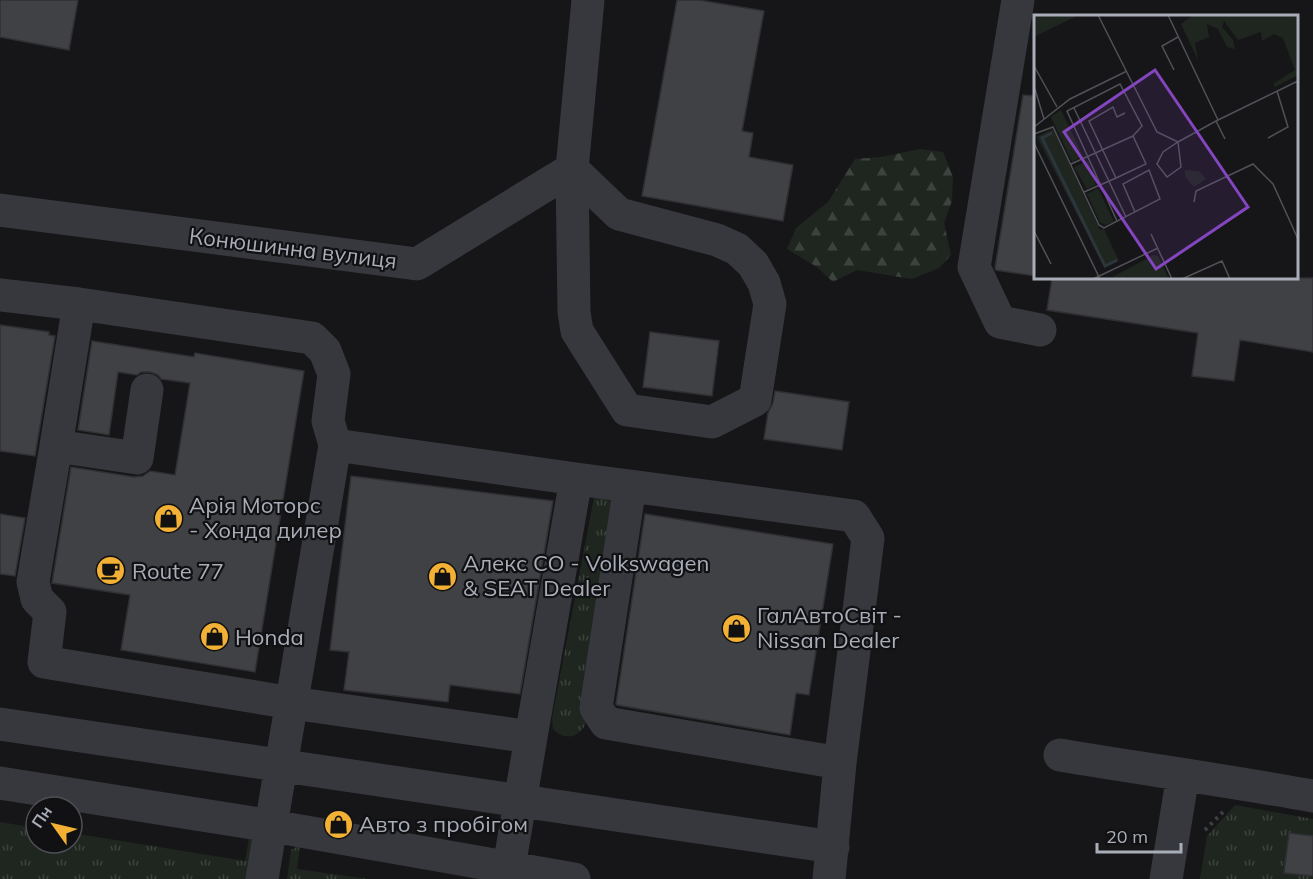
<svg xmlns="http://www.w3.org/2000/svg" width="1313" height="879" font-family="Mulish,sans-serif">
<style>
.grass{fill:url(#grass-tufts)}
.forest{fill:url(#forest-firs)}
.building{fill:#404145;stroke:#303034;stroke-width:1.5}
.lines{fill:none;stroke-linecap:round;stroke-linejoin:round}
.path{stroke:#3d3f44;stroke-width:4;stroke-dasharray:3 4.5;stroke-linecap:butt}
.minor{stroke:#37383d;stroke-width:33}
.labels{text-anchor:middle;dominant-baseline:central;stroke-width:4.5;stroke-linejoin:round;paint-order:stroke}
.street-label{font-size:22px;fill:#a8adb8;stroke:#111113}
.poi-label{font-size:22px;fill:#a8adb8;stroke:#111113;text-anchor:start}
.inset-river{fill:none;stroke:#2c353c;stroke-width:3}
.inset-road{fill:none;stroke:#505258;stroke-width:1.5}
.view{fill:#8446be;fill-opacity:0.15;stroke:#8446be;stroke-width:3}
.inset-edge{fill:none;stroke:#a8adb8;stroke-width:3}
</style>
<defs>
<pattern id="grass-tufts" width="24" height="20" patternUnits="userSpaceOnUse" patternTransform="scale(1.5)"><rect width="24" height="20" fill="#1e261f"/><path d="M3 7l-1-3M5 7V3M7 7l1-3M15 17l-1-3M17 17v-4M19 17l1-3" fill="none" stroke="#3c433d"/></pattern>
<pattern id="forest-firs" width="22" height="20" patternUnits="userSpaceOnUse" patternTransform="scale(1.5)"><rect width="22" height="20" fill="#1e261f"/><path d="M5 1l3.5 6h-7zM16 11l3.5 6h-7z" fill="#3c433d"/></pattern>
</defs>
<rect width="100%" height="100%" fill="#161618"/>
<path class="grass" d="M595 492 620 495 585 725C578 739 563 740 553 729L552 718Z
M1235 805 1313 819V879H1200L1207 836Z
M0 822 36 828V843H72V833L245 861 250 833 257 847 252 879H0Z
M300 845 297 869 368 879H287L291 850Z"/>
<path class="forest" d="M920 149 943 152 953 177 952 201 944 223 951 255 939 268 912 279 857 270 833 282 817 267 787 249 796 228 828 202 855 159 881 157Z"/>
<path class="building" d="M0 0H78L69 50 0 37Z
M677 0H699L764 11 742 131 753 133 749 157 793 165 783 221 642 196Z
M1023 95 1035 96V276L996 270 995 268Z
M1052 278H1313V352L1240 340 1234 381 1192 376 1198 333 1047 310Z
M0 325 49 332V335L55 336 35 456 0 451Z
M650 332 719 341 712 396 643 387Z
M92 341 194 357 195 353 304 371 255 672 121 650 130 595 52 583 71 467 134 477 143 476 150 471 175 475 190 383 161 379 158 375 150 372H141L137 375 118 372 109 435 78 430Z
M775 391 849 402 842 450 764 439 768 413 773 403Z
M351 476 553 501 520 694 450 685 448 702 344 690 349 652 330 650Z
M0 514 25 518 15 576 0 574Z
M645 514 833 544 809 695 796 693 790 735 617 705 616 704Z
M1289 833 1313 836V876L1284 873Z"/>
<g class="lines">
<path class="path" d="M1205 830 1223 812"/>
<path class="minor" d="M1018 0 974 267 1000 322 1040 330
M572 169 619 214 717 240 737 249 753 264 764 283 770 304 755 400 712 422 627 410 577 331 574 312 572 169 588 0
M0 210 417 264 572 169
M0 295 79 304 312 338 325 351 334 374 328 421 335 445
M147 390 137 458 56 446 33 582 37 599 50 612 44 662 292 703 531 737 507 879
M56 446 79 304
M576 479 630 486
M0 724 833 847
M1060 755C1144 769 1229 781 1313 796
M0 783 272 826 574 879
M262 879 335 445 576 479 531 737
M829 879 840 763 868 538 854 516 630 486 596 708 606 723 840 763
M1166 879 1183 775"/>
</g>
<defs>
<symbol id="shop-disc" viewBox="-11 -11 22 22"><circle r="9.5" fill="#f2b134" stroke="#111113"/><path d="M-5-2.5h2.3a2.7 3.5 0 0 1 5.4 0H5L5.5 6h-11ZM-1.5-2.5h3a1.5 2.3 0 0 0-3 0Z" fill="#111"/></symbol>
<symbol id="cafe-disc" viewBox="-11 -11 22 22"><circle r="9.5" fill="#f2b134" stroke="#111113"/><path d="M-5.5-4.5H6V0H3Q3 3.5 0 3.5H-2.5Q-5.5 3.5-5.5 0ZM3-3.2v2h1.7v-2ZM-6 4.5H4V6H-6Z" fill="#111"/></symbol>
</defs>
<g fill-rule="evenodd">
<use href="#shop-disc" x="152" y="502" width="33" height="33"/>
<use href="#cafe-disc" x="94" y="554" width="33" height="33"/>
<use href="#shop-disc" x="426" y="560" width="33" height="33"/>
<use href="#shop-disc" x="720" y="612" width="33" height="33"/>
<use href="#shop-disc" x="198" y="620" width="33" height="33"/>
<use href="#shop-disc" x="322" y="808" width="33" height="33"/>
</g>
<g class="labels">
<g class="street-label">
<text transform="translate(293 248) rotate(7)">Конюшинна вулиця</text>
</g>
<g class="poi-label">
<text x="189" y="505">Арія Моторс<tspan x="189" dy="25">- Хонда дилер</tspan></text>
<text x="463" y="563">Алекс CO - Volkswagen<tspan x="463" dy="25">&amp; SEAT Dealer</tspan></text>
<text x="132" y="571">Route 77</text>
<text x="757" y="615">ГалАвтоСвіт -<tspan x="757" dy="25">Nissan Dealer</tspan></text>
<text x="235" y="637">Honda</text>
<text x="359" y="824">Авто з пробігом</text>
</g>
</g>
<g transform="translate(1034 15)">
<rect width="264" height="264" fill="#161618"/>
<path d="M0 0H45L0 22ZM27 95 49 141 38 147 17 102ZM19 114 66 215 70 214 85 246 71 253 3 122ZM54 146 62 170 53 174 40 152ZM64 173 80 207 71 210 66 207 53 179ZM119 240 124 241 135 264H75Z" fill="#1e261f"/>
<path d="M159 0H260L264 4V60L241 72 239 69 261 55 249 23 240 19 228 26 227 17 204 25 190 6 188 12 199 25 201 34 193 32 184 14 173 9 175 22 161 28 164 45 147 9ZM151 155 165 156 172 164 160 172 151 162Z" fill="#1e261f"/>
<path class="inset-river" d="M18 118 8 123 71 251 83 245"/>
<path class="inset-road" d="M64 0 123 117 144 127M134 0 184 105M0 51 23 92M140 55 128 31 144 22M0 71 10 104M40 93 92 202M182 106 191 124M0 112 36 84 93 56M0 119 19 112 65 210 70 213 126 184 115 155 89 169 101 197M234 123 254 112 243 76M144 127 147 152 133 162 123 149 129 137 144 127 182 106 264 66M0 128 66 264M37 149 99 121 112 149 82 163M50 177 82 163 55 106 79 92 83 102 91 98M160 187 162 176 219 149 239 169 264 224M83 206 33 96 86 69 108 111 99 121M0 216 17 249M117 219 138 264M59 264 124 233M148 264 188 246 196 264"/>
<path class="view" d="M121 55 214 192 122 254 30 117Z"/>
<rect width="264" height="264" class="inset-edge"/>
</g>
<g transform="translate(54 825) rotate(304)"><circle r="28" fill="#111113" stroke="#4d4f55" stroke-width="1.5"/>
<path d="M0-4.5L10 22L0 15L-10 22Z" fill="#f2b134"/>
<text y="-9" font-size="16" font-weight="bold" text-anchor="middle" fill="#a8adb8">Пн</text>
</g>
<path d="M1097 843v9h84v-9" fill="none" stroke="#a8adb8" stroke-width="3"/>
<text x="1106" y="843" font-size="18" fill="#a8adb8" stroke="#111113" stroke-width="4.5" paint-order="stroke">20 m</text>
</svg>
